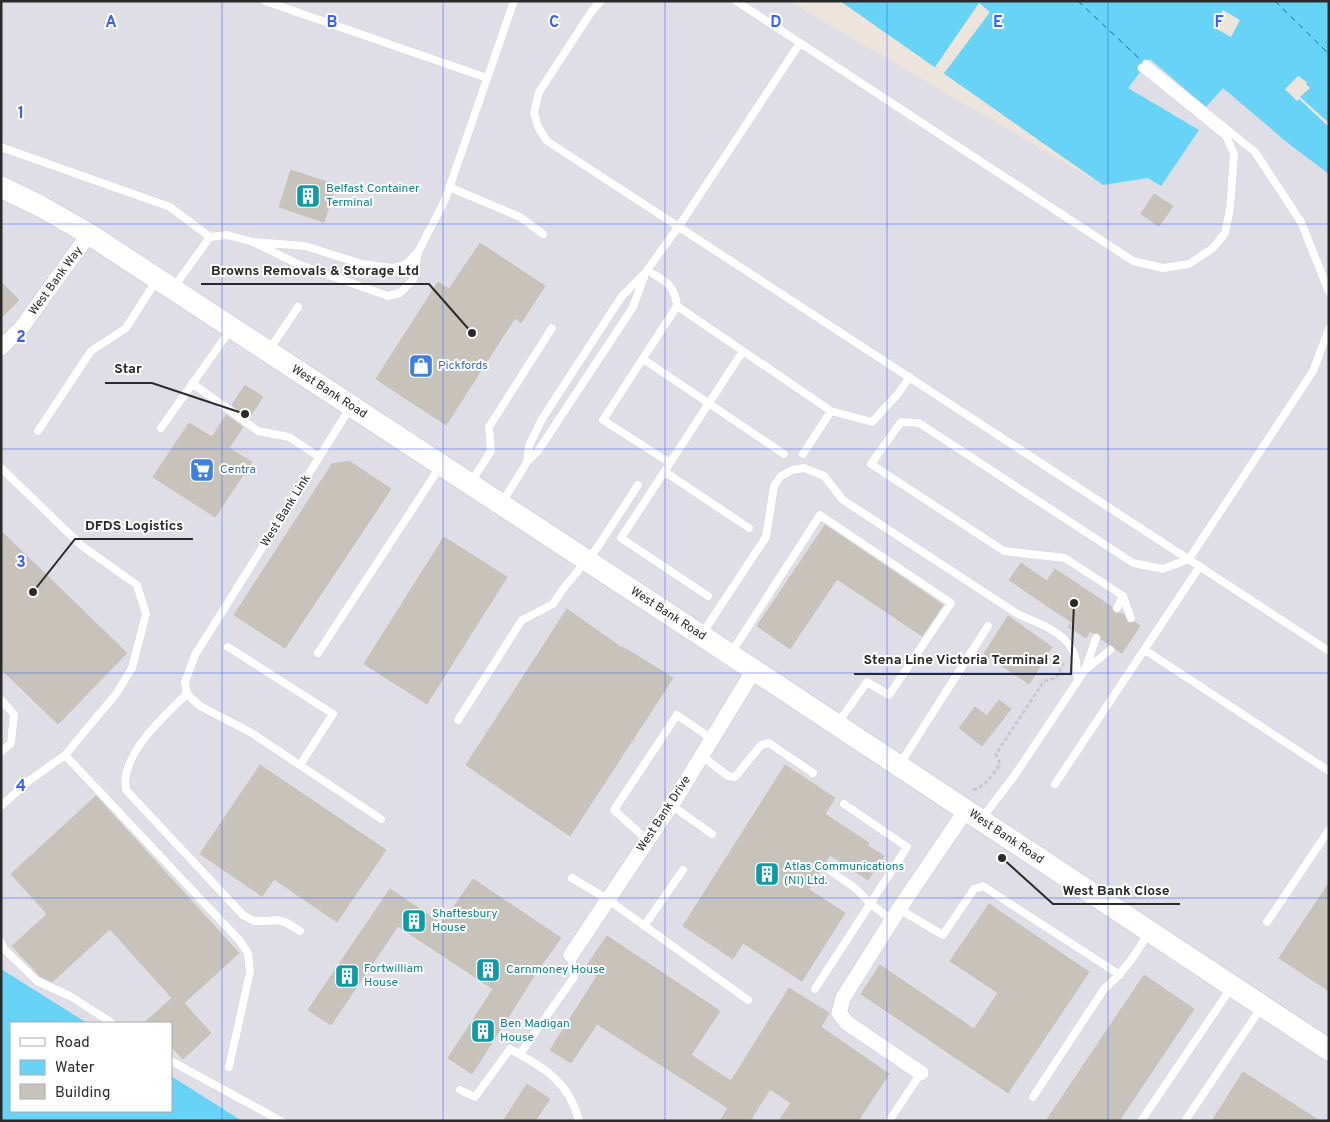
<svg xmlns="http://www.w3.org/2000/svg" width="1330" height="1122" font-family="Overpass,sans-serif">
<style>
.industrial{fill:#dfdde5}
.water{fill:#67d3f7}
.pier{fill:#ede5db}
.lines{fill:none;stroke-linecap:round;stroke-linejoin:round}
.ferry{stroke:#0470a5;stroke-width:1;stroke-dasharray:6 5;stroke-linecap:butt}
.building{fill:#c8c3ba;stroke:#c9c2b5}
.lane-casing{stroke:#d1d5e4;stroke-width:9}
.street-casing{stroke:#d1d5e4;stroke-width:17}
.secondary-casing{stroke:#d1d5e4;stroke-width:23}
.path{stroke:#c8c8c8;stroke-width:3;stroke-dasharray:4 2.5;stroke-linecap:butt}
.lane{stroke:#fff;stroke-width:8}
.street{stroke:#fff;stroke-width:15}
.secondary{stroke:#fff;stroke-width:21}
.grid{fill:none;stroke:#375fff;stroke-width:1;stroke-opacity:0.55}
.labels{text-anchor:middle;dominant-baseline:central;stroke-width:4;stroke-linejoin:round;paint-order:stroke}
.culture-label{font-size:12px;fill:#0d838f;stroke:#fff;text-anchor:start}
.street-label{font-size:12px;fill:#2a2a2a;stroke:#fff}
.shop-label{font-size:12px;fill:#366cbe;stroke:#fff;text-anchor:start}
.grid-label{font-size:16px;text-anchor:middle;font-weight:bold;fill:#375fff;stroke:#fff;stroke-width:4;stroke-linejoin:round;paint-order:stroke}
.leader{fill:none;stroke:#2a2a2a;stroke-width:2}
.callout-dot{fill:#2a2a2a;stroke:#fff;stroke-width:2}
.callout-label{font-size:14px;text-anchor:middle;font-weight:bold;fill:#2a2a2a;stroke:#fff;stroke-width:4;stroke-linejoin:round;paint-order:stroke}
</style>
<rect width="100%" height="100%" fill="#ede5db"/>
<path class="industrial" d="M1 1H789L1103 185 1199 130 1128 88 1150 58 1206 107 1223 87 1289 144 1327 171 1329 174V1121H242L171 1077V1023H86L1 971Z"/>
<path class="water" d="M840 1H1329V174L1289 144 1223 88 1206 107 1150 59 1128 88 1199 130 1161 186 1148 178 1103 185Z
M1 969 87 1023H11V1111H171V1076L242 1121H1Z"/>
<path class="pier" d="M979 3 990 12 942 76 933 70Z
M1223 10 1240 20 1231 37 1213 27Z
M1298 76 1307 82 1306 84 1310 88 1300 97 1329 123V127L1299 99 1297 101 1285 89Z"/>
<g class="lines">
<path class="ferry" d="M1078 1 1143 62
M1275 1 1329 54"/>
</g>
<path class="building" d="M291 170 336 185 324 222 279 207Z
M1154 194 1173 206 1159 226 1141 214Z
M480 243 545 286 521 323 515 318 446 425 376 379 438 282 449 289Z
M1 282 19 300 1 318Z
M245 385 263 397 249 418 232 405Z
M226 415 243 427 229 448 252 462 215 517 153 477 189 423 212 437Z
M349 461 391 489 285 648 234 615 332 464Z
M825 525 943 605 922 636 837 579 790 649 757 626Z
M1 531 127 653 58 724 1 669Z
M444 537 507 577 427 704 364 664Z
M1021 563 1047 581 1055 569 1112 607 1114 613H1120L1124 615 1128 623 1135 622 1140 626 1122 653 1101 639 1098 633H1093L1090 631 1086 638 1071 628 1074 624 1009 580Z
M567 609 622 648 623 647 673 678 570 836 466 765Z
M1008 616 1052 647 1029 684 984 654Z
M999 700 1011 709 982 746 959 728 975 707 987 716Z
M260 765 386 850 337 922 274 879 262 896 200 854Z
M785 765 835 798 825 814 869 843 867 845 884 856 868 880 830 855 808 889 845 913 802 981 743 943 733 959 683 926Z
M96 796 239 953 184 1003 211 1033 183 1059 171 1047V1023H144L172 998 110 929 52 982 40 976 12 946 47 914 11 874Z
M473 879 561 938 538 970 472 1074 448 1058 493 989 398 926 331 1025 308 1010 390 889 442 924Z
M1329 883V991L1279 958Z
M989 904 1089 972 1008 1093 861 994 880 965 974 1029 998 993 950 961Z
M607 936 720 1011 691 1055 731 1081 789 988 829 1013 821 1027 889 1074 858 1121H779L791 1103 770 1089 750 1121H720L728 1108 597 1024 571 1063 550 1050 597 976 585 968Z
M1144 975 1194 1009 1119 1121H1046Z
M1243 1072 1320 1121H1212Z
M527 1084 550 1099 535 1121H503Z"/>
<g class="lines">
<defs>
<path id="lane" d="M265 1 487 78
M601 1 592 11 539 92 534 113 538 127 547 141 1329 651
M736 1 1133 261 1163 268 1189 264 1213 248 1225 233 1230 209 1234 154 1226 136 1142 68
M1146 64 1255 152 1301 222 1329 292
M1 147 170 207 210 237
M449 187 520 217 543 234
M253 242 305 246 362 264 393 268 405 265 418 252 445 200 514 1
M647 270C664 281 675 284 677 306L831 411 872 422 897 395 910 377
M174 287 210 237 227 235 253 242 300 265 388 296 400 293 413 280 418 252
M269 350 298 307
M643 359 784 454
M192 383 258 431 289 437 319 457
M350 408 195 655 185 682 187 694 200 706 250 732 381 819
M161 428 231 329
M38 431 91 351 126 328 156 281
M803 454 831 411
M527 462 529 446 542 419 622 296 645 273 679 226 800 43
M670 463 603 420 677 306
M1 468 82 546 137 585 146 614 132 668 116 694 65 755 30 780 1 806
M665 472 749 528
M471 482 491 451 489 427 552 328
M502 503 527 462 538 451 633 307 644 277
M708 596 621 538 743 351
M1117 608 1123 596
M1131 618 1123 596 1065 558 1004 551 871 464 901 422 919 423 1133 563 1163 569 1189 559 1313 371 1329 329
M702 634 766 537 774 486 781 476 792 470 804 468 824 476 843 500 1016 613C1036 623 1067 631 1075 656 1077 664 1077 672 1078 680
M228 647 333 714 300 765
M1145 650 1329 771
M318 653 440 467
M731 653 820 515 951 603 889 695 867 682 837 724
M1085 670 1110 650
M187 694C165 715 119 756 126 790L243 915 254 921H267L277 920 285 922 300 931
M1 700 14 714 11 743 1 752
M458 720 522 620 553 604 563 589 597 548 638 485
M65 755 240 941 248 953 250 972 229 1067
M702 756 728 776 735 777 761 745 769 743 813 773
M900 764 988 626
M1055 784 1200 566
M671 805 712 834
M982 818 1015 775 1085 670 1096 638
M647 840 614 810 677 715 712 739
M829 870 855 888 872 905 892 920
M572 878 607 899 748 1000
M899 909 943 935 974 889 983 886 1120 975
M1267 922 1329 830
M644 926 683 870
M1 942 4 949 37 981 70 996 112 1023
M815 989 907 847 844 804
M520 1054 574 977 571 955
M171 1061 281 1121
M460 1090 475 1097 510 1049C544 1068 569 1081 579 1121
M1033 1097 1104 989C1123 973 1136 955 1148 933
M889 1121 921 1073
M1141 1121 1231 988
M1185 1121 1261 1008"/>
<path id="street" d="M1 348 22 327 89 234
M571 955 676 798 754 670
M921 1073 847 1023 839 1013 843 998 899 909 966 810"/>
<path id="secondary" d="M1 187 40 206 89 234 754 670 1329 1050"/>
</defs>
<use href="#lane" class="lane-casing"/>
<use href="#street" class="street-casing"/>
<use href="#secondary" class="secondary-casing"/>
<path class="path" d="M1069 628 1070 625 1073 626
M973 790C987 785 992 776 1000 764L996 754 1044 681 1056 678 1064 663"/>
<use href="#lane" class="lane"/>
<use href="#street" class="street"/>
<use href="#secondary" class="secondary"/>
</g>
<path class="grid" d="M222 1V1121M443 1V1121M665 1V1121M887 1V1121M1108 1V1121M1 224H1329M1 449H1329M1 673H1329M1 898H1329"/>
<defs>
<symbol id="building-square" viewBox="-11 -11 22 22"><rect x="-9" y="-9" width="18" height="18" rx="4" fill="#0f9aa8" stroke="#fff"/><path d="M-4-6H4V6H1V3H-1V6H-4ZM-2.5-4.3h1.7v1.8h-1.7ZM.8-4.3h1.7v1.8H.8ZM-2.5-1h1.7V.8h-1.7ZM.8-1h1.7V.8H.8Z" fill="#fff"/></symbol>
<symbol id="shop-square" viewBox="-11 -11 22 22"><rect x="-9" y="-9" width="18" height="18" rx="4" fill="#3f7fe0" stroke="#fff"/><path d="M-5-2.5h2.3a2.7 3.5 0 0 1 5.4 0H5L5.5 6h-11ZM-1.5-2.5h3a1.5 2.3 0 0 0-3 0Z" fill="#fff"/></symbol>
<symbol id="supermarket-square" viewBox="-11 -11 22 22"><rect x="-9" y="-9" width="18" height="18" rx="4" fill="#3f7fe0" stroke="#fff"/><path d="M-6-5.5h2.5l.6 2H6L4.5 2H-2.5L-4.4-4H-6ZM-1.5 3.2a1.3 1.3 0 1 0 .1 0ZM3 3.2a1.3 1.3 0 1 0 .1 0Z" fill="#fff"/></symbol>
</defs>
<g fill-rule="evenodd">
<use href="#building-square" x="294" y="182" width="28" height="28"/>
<use href="#shop-square" x="407" y="352" width="28" height="28"/>
<use href="#supermarket-square" x="188" y="456" width="28" height="28"/>
<use href="#building-square" x="753" y="860" width="28" height="28"/>
<use href="#building-square" x="400" y="907" width="28" height="28"/>
<use href="#building-square" x="474" y="956" width="28" height="28"/>
<use href="#building-square" x="333" y="962" width="28" height="28"/>
<use href="#building-square" x="469" y="1017" width="28" height="28"/>
</g>
<g class="labels">
<g class="culture-label">
<text x="326" y="189">Belfast Container<tspan x="326" dy="14">Terminal</tspan></text>
<text x="784" y="867">Atlas Communications<tspan x="784" dy="14">(NI) Ltd.</tspan></text>
<text x="432" y="914">Shaftesbury<tspan x="432" dy="14">House</tspan></text>
<text x="364" y="969">Fortwilliam<tspan x="364" dy="14">House</tspan></text>
<text x="506" y="970">Carnmoney House</text>
<text x="500" y="1024">Ben Madigan<tspan x="500" dy="14">House</tspan></text>
</g>
<g class="street-label">
<text transform="translate(56 281) rotate(-54)">West Bank Way</text>
<text transform="translate(329 392) rotate(33)">West Bank Road</text>
<text transform="translate(286 511) rotate(-58)">West Bank Link</text>
<text transform="translate(668 614) rotate(33)">West Bank Road</text>
<text transform="translate(664 814) rotate(-57)">West Bank Drive</text>
<text transform="translate(1006 837) rotate(34)">West Bank Road</text>
</g>
<g class="shop-label">
<text x="438" y="366">Pickfords</text>
<text x="220" y="470">Centra</text>
</g>
</g>
<g class="grid-label">
<text x="111" y="27">A</text>
<text x="332" y="27">B</text>
<text x="554" y="27">C</text>
<text x="776" y="27">D</text>
<text x="998" y="27">E</text>
<text x="1219" y="27">F</text>
<text x="21" y="118">1</text>
<text x="21" y="342">2</text>
<text x="21" y="567">3</text>
<text x="21" y="791">4</text>
</g>
<path class="leader" d="M472 333L429 284H201M245 414L152 383H105M33 592L75 539H193M1074 603L1071 674H854M1002 858L1053 904H1180"/>
<g class="callout-dot">
<circle cx="472" cy="333" r="5"/>
<circle cx="245" cy="414" r="5"/>
<circle cx="33" cy="592" r="5"/>
<circle cx="1074" cy="603" r="5"/>
<circle cx="1002" cy="858" r="5"/>
</g>
<g class="callout-label">
<text x="315" y="275">Browns Removals &amp; Storage Ltd</text>
<text x="128" y="373">Star</text>
<text x="134" y="530">DFDS Logistics</text>
<text x="962" y="664">Stena Line Victoria Terminal 2</text>
<text x="1116" y="895">West Bank Close</text>
</g>
<rect width="1330" height="1122" fill="none" stroke="#2a2a2a" stroke-width="5"/>
<rect x="10" y="1022" width="162" height="90" fill="#ffffff" stroke="#aaaaaa"/>
<rect x="20" y="1038" width="25" height="8" fill="#ffffff" stroke="#aaaaaa"/>
<text x="55" y="1047" font-size="15" fill="#2a2a2a">Road</text>
<rect x="20" y="1060" width="25" height="15" fill="#67d3f7" stroke="#aaaaaa"/>
<text x="55" y="1072" font-size="15" fill="#2a2a2a">Water</text>
<rect x="20" y="1084" width="25" height="15" fill="#c8c3ba" stroke="#aaaaaa"/>
<text x="55" y="1097" font-size="15" fill="#2a2a2a">Building</text>
</svg>
